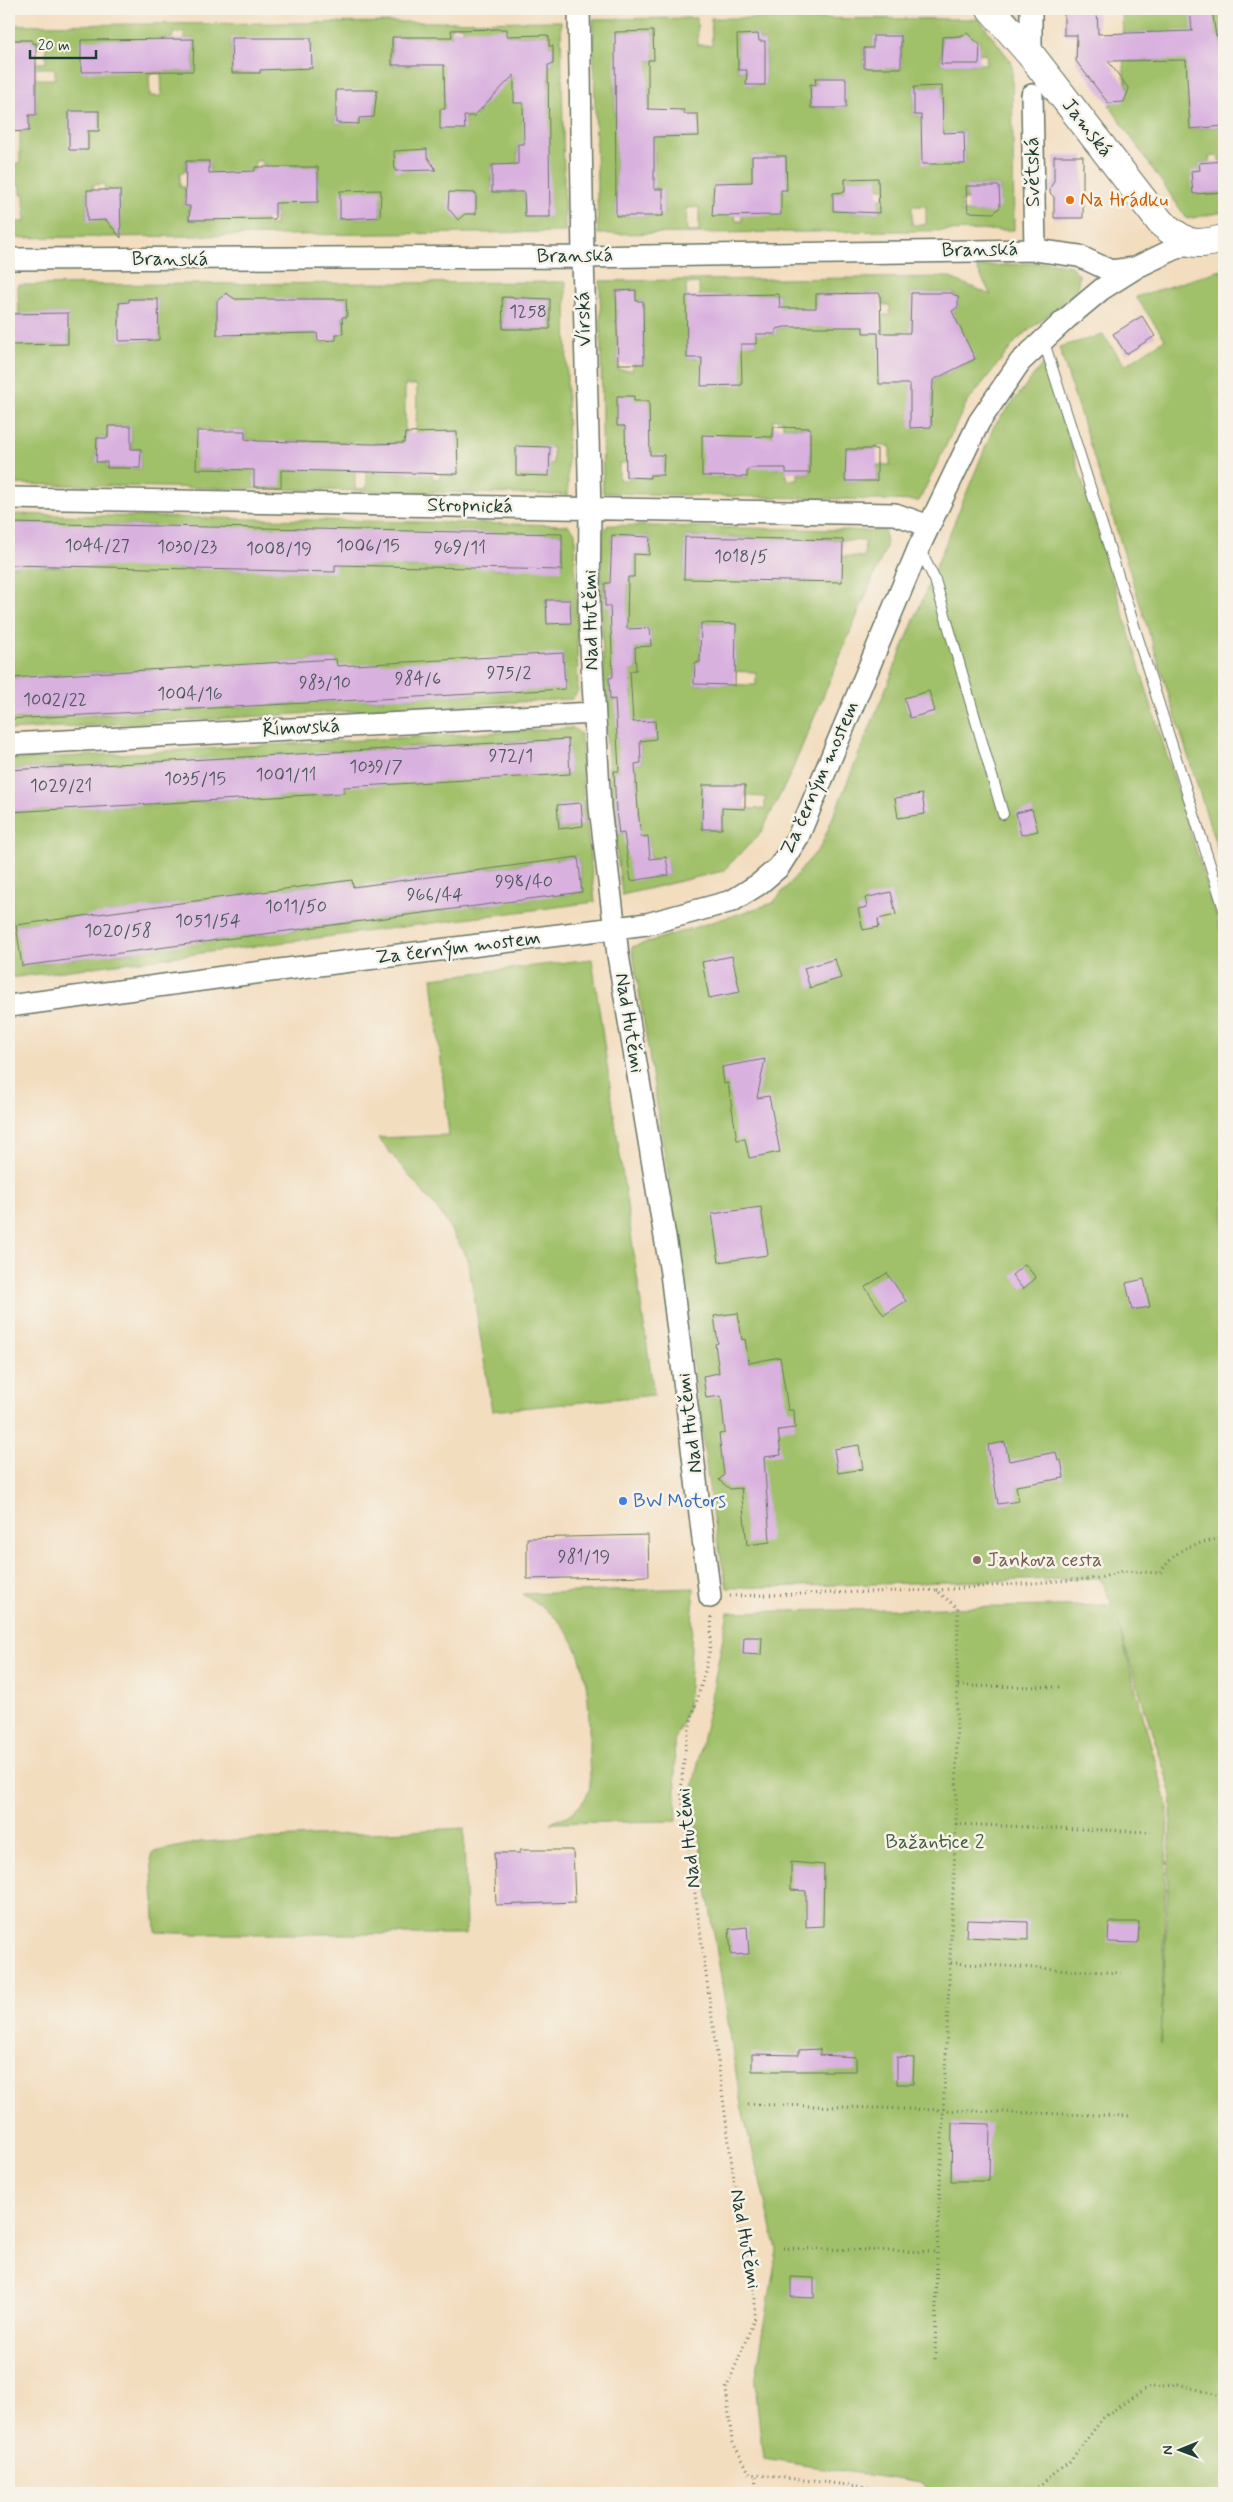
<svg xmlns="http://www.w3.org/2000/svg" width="1233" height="2502" font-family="Mynerve,sans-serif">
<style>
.green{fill:#a0c069;stroke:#607e4e;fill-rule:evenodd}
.building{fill:#d9b1df}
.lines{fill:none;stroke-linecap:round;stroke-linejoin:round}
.lane-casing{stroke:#697565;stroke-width:12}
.street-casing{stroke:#697565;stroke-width:24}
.secondary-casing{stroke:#697565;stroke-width:30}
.path{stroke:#697565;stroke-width:3;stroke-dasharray:1 4;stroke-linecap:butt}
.lane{stroke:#fff;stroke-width:10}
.street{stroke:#fff;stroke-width:21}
.secondary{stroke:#fff;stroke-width:28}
.food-dot{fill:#e8710a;stroke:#f7f3e8;stroke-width:2}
.shop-dot{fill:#3f7fe0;stroke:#f7f3e8;stroke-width:2}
.education-dot{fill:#8d6e63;stroke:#f7f3e8;stroke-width:2}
.labels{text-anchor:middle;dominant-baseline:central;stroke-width:5;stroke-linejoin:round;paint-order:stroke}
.number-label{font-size:18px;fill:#4e5a5f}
.street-label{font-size:20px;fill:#1f3d34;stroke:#f7f3e8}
.food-label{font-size:20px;fill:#c56008;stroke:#f7f3e8;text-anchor:start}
.shop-label{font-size:20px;fill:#366cbe;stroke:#f7f3e8;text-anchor:start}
.education-label{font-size:20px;fill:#785e54;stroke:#f7f3e8;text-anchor:start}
.park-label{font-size:20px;fill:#3f5e41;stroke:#f7f3e8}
</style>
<rect width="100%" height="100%" fill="#f7f3e8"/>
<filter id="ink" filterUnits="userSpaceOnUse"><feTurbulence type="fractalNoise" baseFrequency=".02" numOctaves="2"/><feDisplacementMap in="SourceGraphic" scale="10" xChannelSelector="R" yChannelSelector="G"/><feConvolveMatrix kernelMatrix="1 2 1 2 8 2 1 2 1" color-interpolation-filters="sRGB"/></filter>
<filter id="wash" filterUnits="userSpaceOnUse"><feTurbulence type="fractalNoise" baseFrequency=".0096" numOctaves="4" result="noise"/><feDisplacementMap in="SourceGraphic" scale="20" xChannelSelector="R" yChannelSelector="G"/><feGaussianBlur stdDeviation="1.12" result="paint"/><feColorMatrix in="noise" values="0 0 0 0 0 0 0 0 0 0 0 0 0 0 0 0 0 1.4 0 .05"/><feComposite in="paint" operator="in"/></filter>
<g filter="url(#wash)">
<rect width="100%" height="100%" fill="#f3ddbf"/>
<path class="green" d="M1122 9H1190L1191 13 1224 9V92L1187 96 1191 129 1224 126V160L1220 161 1218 156 1209 157 1210 162 1199 163 1206 194 1224 192V212L1187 219 1109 105 1129 90 1124 77ZM1159 32 1162 60 1129 61 1128 33ZM1220 36 1223 64 1187 67 1185 48 1187 39Z
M697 18 698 45H712L711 18 979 19 1012 63 1014 230 598 234 593 19ZM653 31 654 60 640 61 616 56 615 32ZM758 34 759 41H765V85H747V70H738L737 35ZM873 36H901V68L864 67V48H873ZM961 36 980 40 979 54 987 55 986 64H941L942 37ZM816 78H846V108H811L810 85H816ZM615 85H648V114L672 110H683L684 114H698V136L661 137 660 127 638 115 615 116ZM942 86 943 115H914V87ZM964 132 965 164 922 163V133ZM616 143 654 150V169H650L651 189 663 190V216H616ZM752 156H786L787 189 781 190 742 215V221H736L735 215 711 202 714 183 752 182ZM845 179H878V188H885L884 198H879V213L833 211V193L845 192ZM967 186H999V200L994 212H961L962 200H967ZM912 206H926V225H912ZM699 207V232H687L686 208Z
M561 21 565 232 9 238V222H25L24 194H21V185H9V164L20 163V132L29 131V115H36V99L9 68V25ZM451 26H463L464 61 452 60ZM495 30 507 36 546 35 549 46H553V64L527 65ZM173 33H185V39H194L193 71H163L161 39H172ZM392 37H429L424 65H391ZM287 38H311L310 70 299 71ZM231 39 260 64V73H232ZM10 40H31L32 43H46V63H10ZM35 68H55V79H36ZM161 73 162 96H150L149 74ZM514 74H548L549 113 524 114 523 103ZM445 89 478 109V115L464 116 465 129 445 109ZM377 90 374 117 366 118V109H359L358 123H336L337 91ZM99 111V131H88V150H70L69 112ZM518 144H527L518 165ZM186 161H209V220H189V206H185V187H180V173L185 172ZM255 161H262V165H267L269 206 275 207V225H265L266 220H238C238 199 255 182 255 161ZM492 165H496V169L515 192H492ZM294 167H318V202H294ZM104 184 105 190H120V220H87V191L93 190V185ZM455 192 476 193V214H463L459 218ZM524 193 550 217H525ZM381 199 380 217 340 219Z
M1047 262 1071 266 1079 274 1078 288 1066 300 1017 340 966 404 919 501 603 493 600 281 948 277 991 295 976 267ZM699 283 700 309H687L686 284ZM636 290V301H643L644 363 633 364V370H618L616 291ZM883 293V305H890V315H883V333H863V323L817 327 816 294ZM911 293H952L958 297V307L953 309V322H911ZM779 294 780 308 785 309V328L776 329V334H770V329H755L756 344H751L720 295ZM902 331H915L903 347ZM687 332 742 385 702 358H687ZM965 339 975 360 933 380 931 427 911 365ZM900 363V384H879ZM623 401 639 431 625 430ZM773 419 783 420V427L810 428V473H798V480H787L786 468H773ZM751 444V469L747 470V477H717ZM877 446H890V465H877V481H845L847 449H877ZM664 456 663 475H650V478L629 477 628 480H619V464Z
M1221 270 1224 276V870L1059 347 1103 335 1125 365 1165 339 1136 297Z
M566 282 568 495 9 484V362L11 342H9V320L19 319 18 285ZM502 297 550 299V329H503ZM138 298 158 299V340L119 341V303ZM217 299 252 300V335H217ZM285 299H346L347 317H342L343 333 336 334 327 343H318L317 333 285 334ZM67 313 68 344 40 345 39 314ZM405 385H417L416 434 405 433ZM108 426H131V449H141L140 468H107V462L96 461 97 438H108ZM198 428H208V438L229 439V431H245V439L257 440V452L249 470 197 469ZM448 432H457L458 474H440V478L433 479 432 468ZM288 441 349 442 348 471 287 470ZM374 443 406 444V473L380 472 374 464ZM516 447 553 448V464H549V476L516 475ZM367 466V488L355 489V471Z
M1045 361 1224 941V2493H934L921 2483 763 2459 755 2383 777 2250 741 2105 692 1793 728 1612 1112 1605 1100 1578 727 1588 713 1518 672 1200 632 947 773 903 821 846 994 426ZM1118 1625 1172 1794 1161 2044 1168 1807Z
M9 514 568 525 575 532 578 691 572 699 9 730V720L23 719V713L45 712V718L68 716 66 675 43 676V688L22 689 21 677 9 678V566H19L20 553 41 554V566L64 567 65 525 9 523ZM88 525 155 526 154 568H131V555L110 556 109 567H87ZM245 528 244 570H222L200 557V569H177ZM359 531 426 532 425 567H402V558L381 557 380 567 358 566ZM449 532 516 534 515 569H493L471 559V568H448ZM540 534H562V569ZM546 600H570V623H547ZM563 653 565 688 542 690ZM336 659 339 701 316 703 315 697 294 704 272 705 269 663ZM450 660 475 694H474L452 695ZM246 665 248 706 226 708 225 702 204 703V709L181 710 179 668ZM360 665 428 696 406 698 384 693V699L362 700ZM156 669 158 711 136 713 135 707 114 708V714L91 715 89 673 111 672 112 684 133 671Z
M608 525 885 531 886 547 790 775 761 833 723 871 622 895C606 775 600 653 602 532ZM612 535 650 537 649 555 634 554V577H625V583L628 584 627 606 611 544ZM685 537H708V543L729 544V537L752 538 751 580 684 578ZM775 538 798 539V545L820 539 865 541 864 557 842 556 841 582 774 580ZM701 623 736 624 735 663 717 671 756 672V685L695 684V663L700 662ZM650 628 651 646 635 647 636 670 628 671V677H631L632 698 610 700 609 678 615 677 611 630ZM655 722 656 739 640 741 641 763 633 764 636 770 637 791 616 793 614 771H620L617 723ZM703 785H745V796L765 797V809L722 808V829H702ZM638 809 639 837 648 836 650 859 666 857 669 875 631 880 626 833 619 834Z
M573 728 581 734 583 791 595 902 9 978V812L73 808 71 766 9 770V760ZM567 739 570 774 547 775 545 740ZM522 741 524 776 457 780 455 745 477 743 478 750 500 749 499 742ZM432 746 434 781 366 785 364 750 387 749 388 755 409 753V747ZM341 751 344 793 321 794 320 782 277 797 274 755 297 754 319 759V752ZM251 756 253 798 187 802 184 760 207 759V765L229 758ZM161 761 163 803 96 807 94 765 117 764V770L138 769 139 762ZM580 803 583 826 559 829 557 805ZM578 857 582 892 560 895 555 860ZM532 863 536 898 514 901 513 895 492 904 470 907 465 872ZM442 875 447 910 380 919 376 884 398 881 400 890 420 878ZM352 880 357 922 291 931 285 889ZM262 892 268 934 245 937 223 934V940L201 942 195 901 218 898 220 910 240 895ZM173 904 178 945 156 948 134 946V952L112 954 106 913 129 910 131 922 151 907ZM83 916 89 957 22 966 17 925 39 922 41 934 61 919Z
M592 959 654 1395 492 1411 468 1259 442 1215 378 1138 449 1135 432 978Z
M694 1588 688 1707 674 1742 677 1821 550 1823C567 1817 580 1810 588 1793 592 1784 589 1769 589 1759 589 1715 592 1668 566 1630 555 1614 537 1604 522 1594Z
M464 1828 466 1934H196L156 1932 151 1855 154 1852 200 1842Z"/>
<g id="blocks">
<path class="building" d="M1064 9H1097L1098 34 1192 31 1190 9H1212L1216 36H1220L1224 83V126L1190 129 1186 60 1108 61 1129 89 1124 102 1108 103 1076 61 1077 35H1064Z
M507 29V36L546 35 549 37V46H553V64L548 65 550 217H525L524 192H492V165L518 164V144H524L523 103H514V75L474 116H464L465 129H440V109H445L444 65H392V37H452L451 30Z
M653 31 654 60H648V109L684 110V114H698L699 136 654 137V189H663V216H616L615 32Z
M967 33 980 45 979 64H941L942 37 960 36Z
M758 34 759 41H765V85H746L747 70H738L737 35Z
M873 36H901V68H864V48H873Z
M231 38H311L312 68 260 70V73H232Z
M194 39 193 71 81 72V40Z
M10 40H32V43H36V115H29V131L9 132Z
M815 78H846V108H811L810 84 816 85Z
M942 86 943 133 964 132 965 164H922L921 115H914V87Z
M336 90H377L374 117 359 118V124L336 123Z
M69 111H99V131H88V150H69Z
M427 149V156L436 170 395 171 394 151Z
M752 156H786L787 190H781V215L712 216 714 183 752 182Z
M1054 156H1083V218H1054V197L1050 193V188L1054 181Z
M186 161H209V173L255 171V167H318V202L275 203V219L189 220 190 206H185Z
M1224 161V192L1193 194 1191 171 1200 170 1199 163Z
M878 178 879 213 833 211V193L845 192V179Z
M966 186H999L1000 207 994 213 968 212Z
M87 190H120L121 238 106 220 87 221Z
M381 190 380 217 340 219V191Z
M449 192 476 193V214H465L458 220 448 208Z
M636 290V301H643L644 364H618L616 291Z
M226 293 235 299H346L347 317H342L343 334H336V340L318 341 317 333 217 335V301Z
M880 293 881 333H910L911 293H951L958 297V307L952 311 975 359 933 380 931 427 910 428V384H879L878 333H863V327H785L776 329V334H756V344H741L742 385 701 386 702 358H687L686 296 779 294 780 308H816V294Z
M502 297 550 299V329H503Z
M129 299H158L159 340 119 341V303L129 302Z
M68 313V344L9 345V314Z
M1142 316 1155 336 1126 354 1113 334Z
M617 396H634V401H649L650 455H664L663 475H650V478L626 477 625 426H617Z
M108 426H131V449H141L140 468H107V462H96L97 438H108Z
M773 427 810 428V473H786V468H751L747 470V477L702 476V435L773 437Z
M197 431H245V439L258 441 374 444 404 443 405 433 457 432 458 474 281 470V487H254V470L196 469Z
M516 446 550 447 549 476 516 475Z
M846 449H877V481H845Z
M9 523 562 534V570L335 565V572L9 565Z
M612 535 650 537 649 555 634 554V577H628L627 629 650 628 651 646 635 647 636 670 630 671 633 722 655 721 656 739 640 741 641 763 635 764 638 809 641 837 648 836 650 859 666 857 669 875 631 881 624 833 619 834 616 811 614 771H619L615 699 610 700 609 678 613 677 610 606H605V583H610Z
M685 537 843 540 842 582 684 579Z
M546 600H570L571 623 547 624Z
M701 623 736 624 735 685 694 684 695 663 700 662Z
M563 653 565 689 9 719V678L336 659 337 666Z
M929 691 935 711 910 718 904 698Z
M568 739 570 774 344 787V793L9 812V770Z
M703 785H745V809L722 808V829H702Z
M922 794 925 814 898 818 895 798Z
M581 803 583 826 559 829 557 805Z
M1032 809 1038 831 1021 835 1016 813Z
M578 857 582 892 22 966 16 925 352 880 353 887Z
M891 892 896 915 878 919 879 927 863 930 858 909 867 907 865 898Z
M732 956 740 992 709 998 702 962Z
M835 959 841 978 810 988 804 968Z
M765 1059 757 1098 769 1096 780 1152 749 1158 745 1139 737 1140 728 1083 724 1084 722 1067Z
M761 1207 768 1255 719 1262 712 1214Z
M1025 1264 1036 1278 1023 1289 1012 1275Z
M887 1273 906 1301 884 1315 865 1287Z
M1144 1279 1150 1307 1132 1310 1126 1283Z
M738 1313 742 1340 745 1339 749 1363 780 1357 788 1410H794L795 1428 778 1430 781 1455 764 1457 770 1542 747 1545 741 1488 730 1489 719 1480 724 1475 719 1434 725 1433 721 1396 706 1398 703 1376 719 1373 715 1344 718 1343 714 1316Z
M1005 1442 1009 1461 1056 1452 1058 1461 1061 1460 1064 1478 1016 1486 1019 1501 998 1504 988 1445Z
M859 1445 863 1469 838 1473 834 1449Z
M648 1535 649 1576 527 1579V1538Z
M744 1637H762L761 1655 743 1654Z
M520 1850H573L575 1902 496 1905 494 1853H520Z
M791 1862 824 1865 823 1926 806 1927V1891L791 1890Z
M967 1920 1028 1922V1940L966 1937Z
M1109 1922H1139L1138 1943 1108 1942Z
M747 1927 749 1954 731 1955 729 1929Z
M820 2049V2055L856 2057V2071H752V2054L799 2055V2050Z
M897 2057 914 2058 913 2084H897Z
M952 2123 990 2124 989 2181H951Z
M791 2277 814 2278V2298L791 2297Z"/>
</g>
</g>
<g filter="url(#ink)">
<use href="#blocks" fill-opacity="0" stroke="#697565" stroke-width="1"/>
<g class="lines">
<defs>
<path id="lane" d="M1043 339 1224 909
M919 548 935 580 1003 814"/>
<path id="street" d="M579 9 583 257 590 508 589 610 600 808 618 955 671 1273 710 1597
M1031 9V55
M1032 95 1035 250
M9 259 583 257 1035 250 1079 256 1111 271 1134 268
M9 498 895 514 929 526
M9 744 594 713
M9 1006 231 976 647 924 732 901 759 884 779 867 798 837 919 547 979 422 1020 362 1066 319 1102 289 1137 267 1187 243"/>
<path id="secondary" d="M991 9 1031 55 1161 223C1188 244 1190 247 1224 239"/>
</defs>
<use href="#lane" class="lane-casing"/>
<use href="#street" class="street-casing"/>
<use href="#secondary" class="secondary-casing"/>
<path class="path" d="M937 1590 1100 1578 1123 1571 1160 1573C1180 1544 1192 1546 1224 1537
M730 1596 936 1590 958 1608 956 1824 937 2252 935 2360
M711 1617C714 1657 696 1696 688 1734 684 1752 683 1772 681 1791L740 2223 755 2296V2318L726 2389 732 2441 750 2474 866 2487 898 2493
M958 1686 1061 1687
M956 1824 1151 1832
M951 1963 1121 1973
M748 2104 1129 2116
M783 2248 937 2252
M755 2493 756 2476
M1030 2493 1070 2461 1104 2417 1146 2388 1178 2384 1224 2397"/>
<use href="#lane" class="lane"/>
<use href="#street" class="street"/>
<use href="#secondary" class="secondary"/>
</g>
</g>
<circle class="food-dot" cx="1070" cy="200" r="5"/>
<circle class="shop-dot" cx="623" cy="1501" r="5"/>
<circle class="education-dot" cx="977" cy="1560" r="5"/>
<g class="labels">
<g class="number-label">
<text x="528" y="312">1258</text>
<text x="97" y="546">1044/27</text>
<text x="368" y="546">1006/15</text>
<text x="187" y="547">1030/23</text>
<text x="460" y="548">969/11</text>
<text x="279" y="549">1008/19</text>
<text x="741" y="557">1018/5</text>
<text x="509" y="673">975/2</text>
<text x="418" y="679">984/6</text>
<text x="325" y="683">983/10</text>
<text x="190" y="694">1004/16</text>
<text x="55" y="700">1002/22</text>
<text x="511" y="756">972/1</text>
<text x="376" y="767">1039/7</text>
<text x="286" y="775">1001/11</text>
<text x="195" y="779">1035/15</text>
<text x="61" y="786">1029/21</text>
<text x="524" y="882">998/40</text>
<text x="435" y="895">966/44</text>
<text x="296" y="907">1011/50</text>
<text x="208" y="921">1051/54</text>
<text x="118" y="931">1020/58</text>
<text x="584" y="1557">981/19</text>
</g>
<g class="street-label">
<text transform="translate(1087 128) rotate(52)">Jamská</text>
<text transform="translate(1033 172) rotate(-91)">Světská</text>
<text transform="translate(980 250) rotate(-1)">Branská</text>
<text transform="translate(575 256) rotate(-1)">Branská</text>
<text x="170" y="259">Branská</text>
<text transform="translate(584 319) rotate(-92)">Vírská</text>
<text transform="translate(470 506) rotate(1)">Stropnická</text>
<text transform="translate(591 620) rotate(-91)">Nad Hutěmi</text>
<text transform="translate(301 728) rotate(-3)">Římovská</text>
<text transform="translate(820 778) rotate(-66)">Za černým mostem</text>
<text transform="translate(458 948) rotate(-7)">Za černým mostem</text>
<text transform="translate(629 1023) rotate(81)">Nad Hutěmi</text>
<text transform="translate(690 1423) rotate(-97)">Nad Hutěmi</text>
<text transform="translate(689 1838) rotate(-96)">Nad Hutěmi</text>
<text transform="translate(745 2239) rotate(80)">Nad Hutěmi</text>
</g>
<g class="food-label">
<text x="1080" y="200">Na Hrádku</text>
</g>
<g class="shop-label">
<text x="633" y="1501">BW Motors</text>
</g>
<g class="education-label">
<text x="987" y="1560">Jankova cesta</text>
</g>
<g class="park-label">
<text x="935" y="1842">Bažantice 2</text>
</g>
</g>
<rect width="1233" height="2502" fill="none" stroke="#f7f3e8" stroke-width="30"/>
<g transform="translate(1180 2450) rotate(269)" stroke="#f7f3e8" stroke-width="4" paint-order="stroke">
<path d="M0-4L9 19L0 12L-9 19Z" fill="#1f3d34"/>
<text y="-8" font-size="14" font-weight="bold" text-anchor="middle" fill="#1f3d34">N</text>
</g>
<path d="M30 50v8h66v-8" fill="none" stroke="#1f3d34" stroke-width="2.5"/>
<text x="38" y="50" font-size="15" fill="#1f3d34" stroke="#f7f3e8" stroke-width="4" paint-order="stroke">20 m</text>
</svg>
